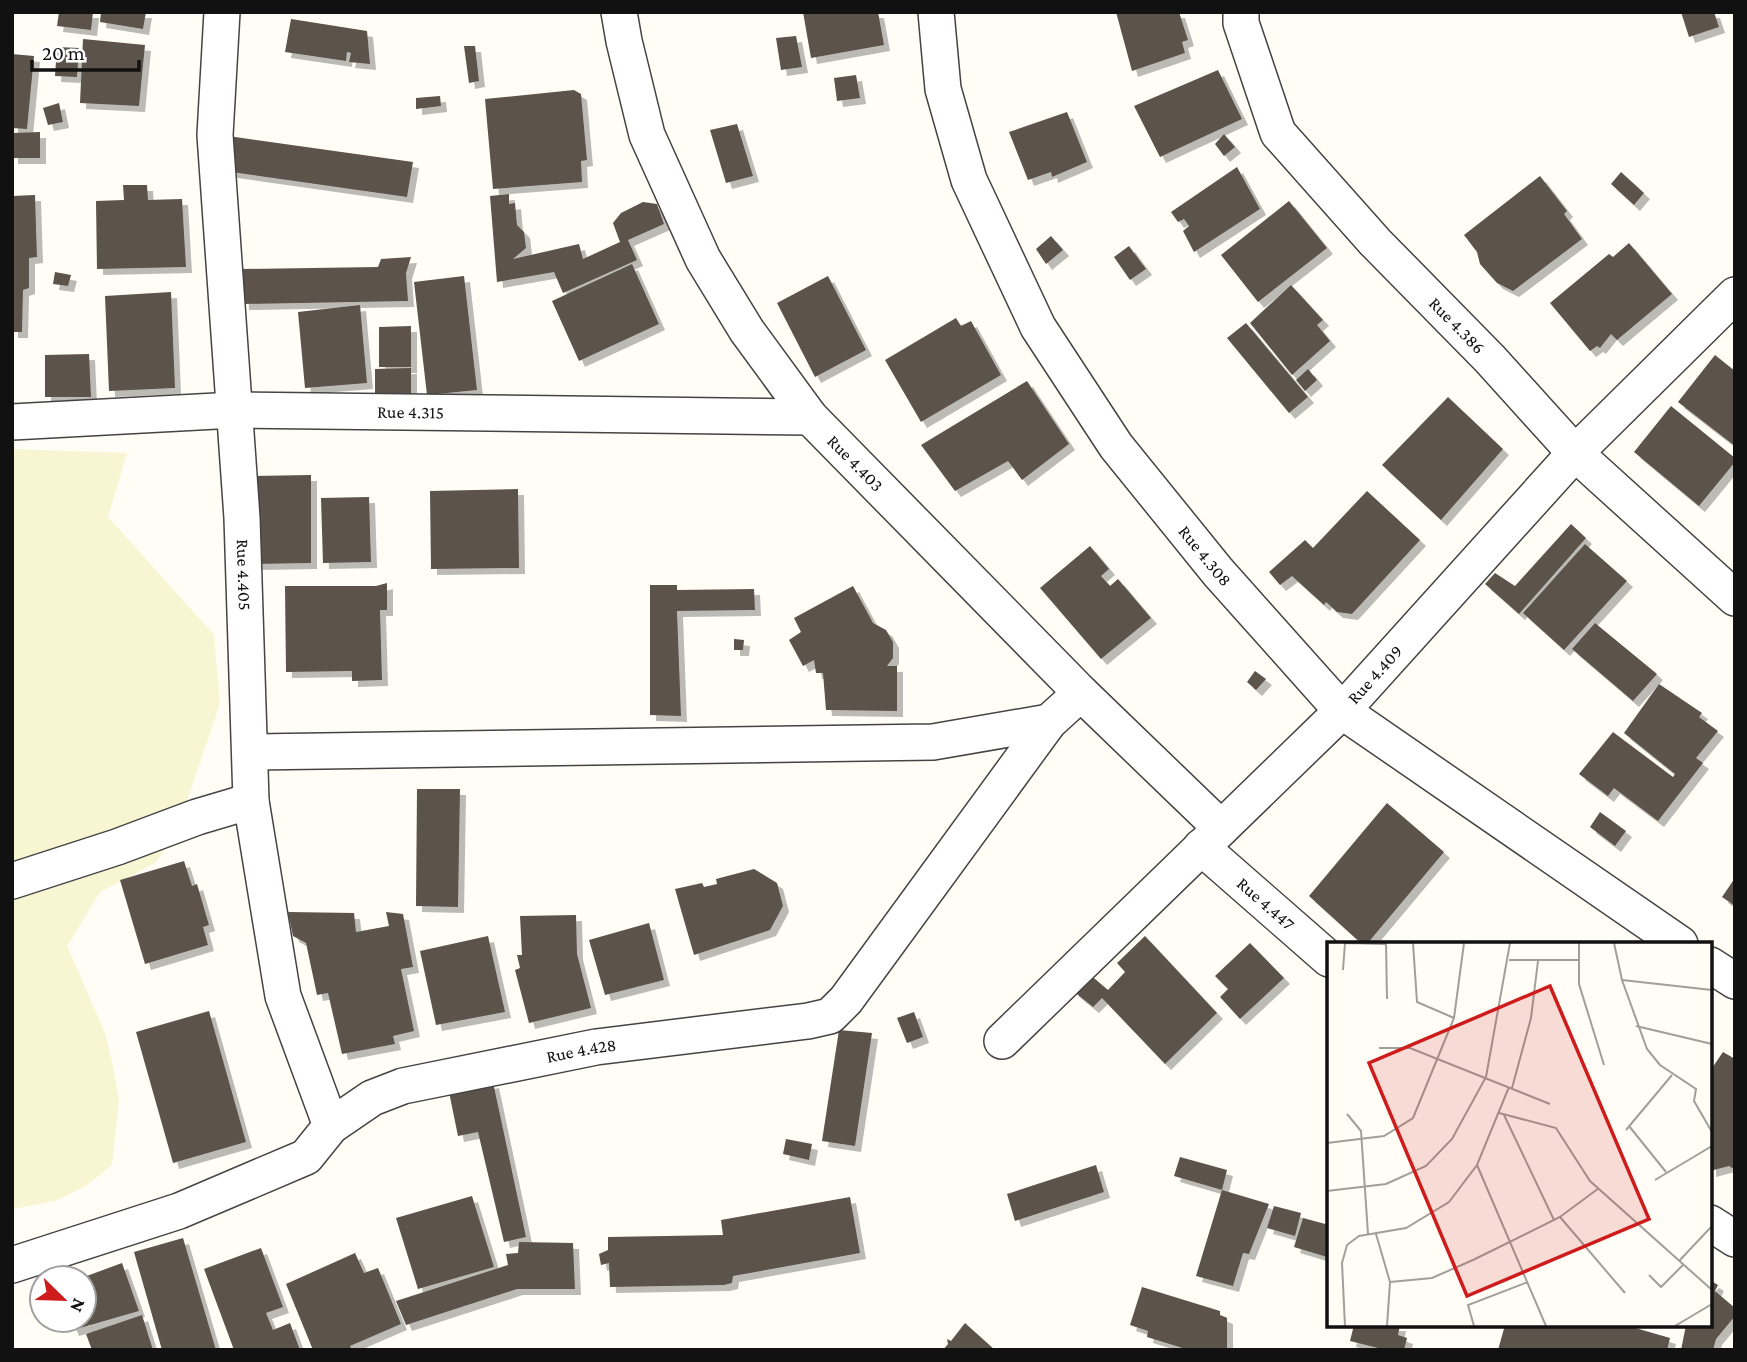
<svg xmlns="http://www.w3.org/2000/svg" width="1747" height="1362" font-family="'Crimson Pro',serif">
<style>
.farmland{fill:#f8f6d2}
.building{fill:#5b524c;filter:url(#shadow)}
.lines{fill:none;stroke-linecap:round;stroke-linejoin:round}
.street-casing{stroke:#444;stroke-width:38}
.street{stroke:#fff;stroke-width:35}
.labels{text-anchor:middle;dominant-baseline:central;stroke-width:7;stroke-linejoin:round;paint-order:stroke}
.street-label{font-size:18px;fill:#111;stroke:#fff}
.inset-road{fill:none;stroke:#a09f9a;stroke-width:2}
.view{fill:#ce1c1d;fill-opacity:0.15;stroke:#ce1c1d;stroke-width:3.5}
.inset-edge{fill:none;stroke:#111;stroke-width:3.5}
</style>
<defs>
<filter id="shadow"><feDropShadow dx="6" dy="6" stdDeviation="0" flood-color="#0004"/></filter>
</defs>
<rect width="100%" height="100%" fill="#fffdf5"/>
<path class="farmland" d="M12 449 127 453 108 517 214 635 220 704 175 836 155 863 100 892 67 946 105 1033 113 1066 119 1099 112 1165 86 1186 55 1201 12 1209Z"/>
<path class="building" d="M59 12H93L91 30 57 26Z
M101 12H146L143 29 100 22Z
M803 12H878L884 45 811 58Z
M1116 12H1179L1188 40 1182 42 1185 53 1132 71Z
M1681 12H1714L1719 27 1689 37Z
M291 19 367 31 370 64 349 62 351 53 347 52 346 61 285 52Z
M796 36 802 67 781 70 776 38Z
M83 39 145 45 139 106 80 103Z
M464 46H475L479 81 469 83Z
M57 47 79 48 77 77 55 76Z
M12 54 34 56 27 129 12 128Z
M1218 70 1242 119 1160 157 1134 106Z
M856 75 860 98 837 101 834 78Z
M574 90 581 94 587 160 581 161 582 182 493 189 485 99Z
M440 96 441 106 416 109V98Z
M59 103 63 122 48 125 43 108Z
M1067 112 1087 162 1052 177 1051 172 1028 180 1009 132Z
M737 124 753 176 726 183 710 130Z
M40 132V158H12V133Z
M1224 134 1235 147 1224 156 1215 144Z
M228 136 413 162 407 197 225 171Z
M1237 167 1260 209 1194 252 1183 231 1189 226 1184 219 1178 222 1171 212Z
M1621 172 1644 193 1634 205 1611 184Z
M1540 176 1567 211 1564 214 1582 239 1513 291 1497 283 1480 264 1477 252 1464 235Z
M123 185H147L148 200 182 199 186 267 97 269 96 201 124 200Z
M509 194V204L515 203 517 225 524 232 526 248 513 259 579 244 583 259 620 242 613 223 621 213 643 202 657 204 664 224 628 240 637 260 563 293 554 272 497 282 490 196Z
M35 195 37 257 29 258V288L23 290 22 332H12V196Z
M1289 201 1327 248 1258 302 1221 255Z
M1051 236 1063 250 1046 264 1036 249Z
M1629 243 1672 294 1617 340 1611 334 1600 348 1597 346 1590 351 1550 303 1609 254 1613 257Z
M1129 246 1146 269 1130 280 1114 257Z
M411 257 406 273 408 301 243 304 242 269 378 267 381 259Z
M632 264 659 324 579 361 552 301Z
M55 272 71 275 68 286 53 284Z
M464 276 477 390 427 395 414 282Z
M828 276 866 350 815 377 777 303Z
M1291 285 1323 320 1317 325 1330 341 1292 375 1250 323Z
M171 292 175 388 109 391 105 296Z
M360 305 367 383 305 388 298 312Z
M956 318 961 326 971 321 1001 375 921 422 885 360Z
M1246 323 1308 397 1289 413 1227 338Z
M411 326V367H379V327Z
M89 354 91 397H45V355Z
M1715 355 1735 371V446L1678 402Z
M411 368V396H375V369Z
M1308 369 1317 380 1305 391 1296 380Z
M1027 381 1069 444 1022 480 1008 461 955 491 921 445Z
M1448 397 1503 449 1441 520 1382 465Z
M1671 406 1735 458V462L1699 506 1634 452Z
M311 475V563L253 564 252 476Z
M518 489 519 568 431 569 430 491Z
M1367 491 1420 540 1352 614 1337 612 1326 602 1324 605 1292 576 1280 585 1269 572 1305 540 1313 548Z
M369 497 371 562 323 563 321 498Z
M1571 524 1586 538 1519 614 1485 584 1495 573 1515 586Z
M1585 544 1627 581 1564 650 1523 613Z
M1090 546 1109 569 1101 576 1110 586 1118 579 1151 618 1101 659 1040 588Z
M387 583V610H380L382 680 352 681V671L286 672 285 586H376Z
M650 585H677V590L754 589 755 610 677 611 681 716 650 715Z
M853 586 873 623 886 630 893 642V658L887 666H897V711L826 710 823 673H816L814 660 803 666 789 640 801 632 794 618Z
M1595 623 1657 674 1633 701 1572 649Z
M734 639 744 640 743 650H734Z
M1255 671 1266 679 1256 690 1247 682Z
M1659 684 1702 713 1699 717 1718 731 1696 758 1703 763 1658 821 1614 788 1608 796 1579 774 1613 732 1673 777 1675 774 1624 733Z
M417 789H460L458 907 416 906Z
M1387 803 1444 852 1367 944H1362L1309 896Z
M1600 812 1626 831 1615 846 1590 827Z
M184 861 192 886 197 884 209 925 203 927 208 945 145 964 120 880Z
M754 869 777 883 783 906 770 930 694 955 675 889 702 883 704 887 717 884 716 879Z
M1735 878V906L1722 897Z
M288 912 354 913 356 932 389 926 386 912 403 914 413 967 401 969 414 1031 393 1036 395 1044 342 1054 328 993 317 995 306 943 293 936Z
M576 915 577 954 591 1008 529 1023 515 970 520 968 517 955H522L520 916Z
M649 923 664 980 605 995 589 940Z
M488 936 505 1012 436 1025 420 951Z
M1145 936 1217 1013 1165 1064 1102 998 1093 1007 1072 990 1088 973 1108 990 1125 972 1117 963Z
M1250 943 1284 978 1240 1019 1220 997 1228 989 1215 976Z
M209 1011 246 1142 173 1163 136 1032Z
M914 1012 923 1037 907 1043 897 1018Z
M839 1030 872 1033 855 1146 822 1141Z
M1723 1052 1735 1059V1167L1734 1169 1729 1166 1710 1171V1071Z
M493 1082 526 1237 504 1242 478 1132 458 1136 449 1092Z
M786 1139 812 1144 809 1160 783 1154Z
M1180 1157 1227 1170 1222 1190 1174 1176Z
M1096 1165 1104 1192 1015 1221 1007 1194Z
M1222 1190 1269 1204 1249 1254 1243 1253 1233 1286 1196 1276Z
M472 1196 494 1267 418 1289 396 1218Z
M850 1197 860 1253 733 1276 732 1283 724 1285 610 1287 609 1263 601 1265 599 1254 608 1250V1237L723 1235 721 1220Z
M1274 1206 1301 1213 1295 1236 1267 1228Z
M1303 1218 1329 1225 1327 1257 1294 1247Z
M183 1238 216 1350H162L134 1252Z
M519 1242 573 1243 575 1289H517L406 1325 396 1301 508 1265 506 1254 518 1253Z
M261 1248 283 1307 266 1313 273 1330 290 1323 300 1350H234L204 1269Z
M355 1253 364 1273 378 1268 401 1324 350 1346 352 1350H313L286 1284Z
M122 1263 139 1311 73 1330 69 1320H84V1277Z
M1713 1282 1718 1285 1715 1291 1735 1308V1316L1716 1339 1713 1350H1681L1686 1325H1710V1285Z
M1142 1287 1220 1311V1315L1227 1318V1350H1189L1147 1337 1148 1331 1130 1325Z
M142 1315 153 1350H92L86 1334Z
M965 1323 995 1350H943L948 1344 947 1339 951 1341Z
M1354 1325H1400L1398 1335 1407 1338 1404 1350H1386L1350 1341Z
M1505 1325H1625L1670 1338 1667 1350H1498Z"/>
<g class="lines">
<defs>
<g id="street">
<path id="s1" d="M222 12 215 135 242 518 251 801 283 996 331 1126"/>
<path id="s2" d="M619 12 624 41 647 135 703 259 747 331 810 417 1081 693 1221 828"/>
<path id="s3" d="M936 12 943 89 969 180 1038 327 1116 446 1218 572 1342 711 1680 944"/>
<path id="s4" d="M1241 12V23L1278 133 1375 242 1490 359 1575 453 1735 598"/>
<path id="s5" d="M12 422 235 410 810 417"/>
<path d="M251 752 933 742 1049 722"/>
<path id="s6" d="M1201 847 1329 959"/>
<path d="M12 881 117 847 197 817 251 801"/>
<path d="M1710 965 1735 981"/>
<path id="s7" d="M1002 1041 1342 711 1575 453 1735 295"/>
<path d="M1710 1223 1735 1239"/>
<path id="s8" d="M12 1265 179 1211 306 1157 331 1126 372 1098 403 1086 596 1047 808 1021 830 1016 846 1000 1049 722 1081 693"/>
</g>
</defs>
<use href="#street" class="street-casing"/>
<use href="#street" class="street"/>
</g>
<g class="labels">
<g class="street-label">
<text stroke="none"><textPath href="#s4" startOffset="390">Rue 4.386</textPath></text>
<text stroke="none"><textPath href="#s5" startOffset="399">Rue 4.315</textPath></text>
<text stroke="none"><textPath href="#s2" startOffset="518">Rue 4.403</textPath></text>
<text stroke="none"><textPath href="#s3" startOffset="618">Rue 4.308</textPath></text>
<text stroke="none"><textPath href="#s1" startOffset="564">Rue 4.405</textPath></text>
<text stroke="none"><textPath href="#s7" startOffset="523">Rue 4.409</textPath></text>
<text stroke="none"><textPath href="#s6" startOffset="86">Rue 4.447</textPath></text>
<text stroke="none"><textPath href="#s8" startOffset="618">Rue 4.428</textPath></text>
</g>
</g>
<g transform="translate(1327 942)">
<rect width="385" height="385" fill="#fffdf5"/>
<path class="inset-road" d="M17 1 59 2M59 1 60 57M86 1 90 60 127 76M252 1V42L277 123M287 1 295 38 320 107 333 123 369 147 367 159 385 190M182 18H252M16 28 18 1M295 38 385 48M309 84 385 102M52 106H83L223 162M185 146 204 76 211 19M172 171 229 186 263 239 385 348M20 172 34 189 41 292M177 173 227 278M302 184 339 230M299 188 345 133M0 201 57 194 86 176 127 76 137 1M150 223 219 384M328 238 385 204M0 249 59 242 99 224 125 197 159 135 183 1M233 275 298 351M49 292 63 340 60 384M353 318 385 284M322 333 334 345 357 322M63 340 105 336 146 318 233 275 272 246M18 384 15 321 20 303 32 294 79 286 122 260 150 223 182 145M147 384 141 363 201 340M348 384 385 362"/>
<path class="view" d="M223 44 322 277 140 354 42 121Z"/>
<rect width="385" height="385" class="inset-edge"/>
</g>
<rect width="1747" height="1362" fill="none" stroke="#111111" stroke-width="28"/>
<g transform="translate(63 1299) rotate(113)"><circle r="33" fill="#ffffff" stroke="#a0a0a0" stroke-width="2"/>
<path d="M0-5L12 26L0 18L-12 26Z" fill="#ce1c1d"/>
<text y="-10" font-size="19" font-weight="bold" text-anchor="middle" fill="#111111">N</text>
</g>
<path d="M32 60v10h107v-10" fill="none" stroke="#111111" stroke-width="3.5"/>
<text x="42" y="60" font-size="21" fill="#111111" stroke="#ffffff" stroke-width="5" paint-order="stroke">20 m</text>
</svg>
